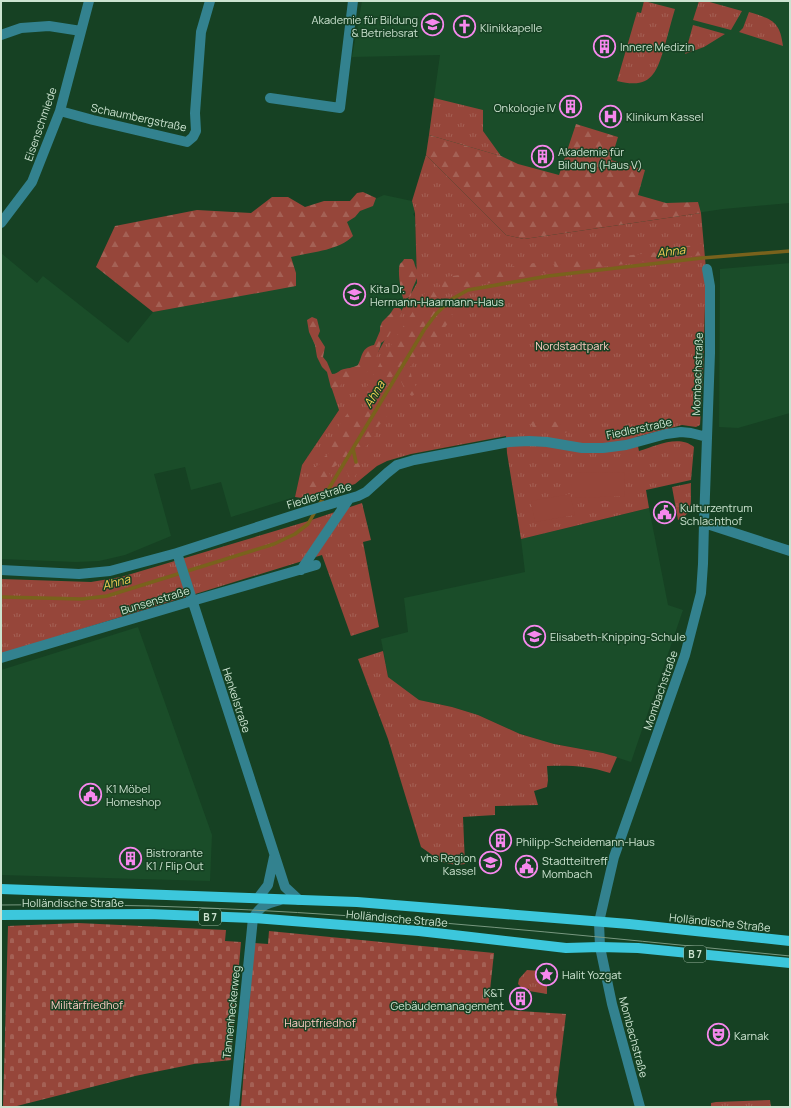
<svg xmlns="http://www.w3.org/2000/svg" width="791" height="1108" font-family="Manrope,sans-serif">
<style>
.built{fill:#1a4d29}
.grass{fill:url(#grass-tufts)}
.forest{fill:url(#forest-firs)}
.cemetery{fill:url(#cemetery-stones)}
.pitch{fill:#96463a}
.lines{fill:none;stroke-linecap:round;stroke-linejoin:round}
.stream{stroke:#79621c;stroke-width:3.5}
.minor{stroke:#33828f;stroke-width:10}
.major{stroke:#3cc7dc;stroke-width:10}
.tram{stroke:#789880;stroke-width:1}
.labels{text-anchor:middle;dominant-baseline:central;stroke-width:3;stroke-linejoin:round;paint-order:stroke}
.shield{fill:#164123;stroke:#95b29c;stroke-width:1}
.shield-label{font-size:10px;font-weight:bold;fill:#cce3d0}
.poi-label{font-size:11px;fill:#cce3d0;stroke:#164123;text-anchor:start}
.street-label{font-size:11px;fill:#cce3d0;stroke:#164123}
.park-label{font-size:11px;fill:#fdccc3;stroke:#164123}
.water-label{font-size:12px;font-style:italic;fill:#f7ce55;stroke:#164123}
</style>
<defs>
<pattern id="grass-tufts" width="24" height="20" patternUnits="userSpaceOnUse"><rect width="24" height="20" fill="#96463a"/><path d="M3 7l-1-3M5 7V3M7 7l1-3M15 17l-1-3M17 17v-4M19 17l1-3" fill="none" stroke="#a46155"/></pattern>
<pattern id="forest-firs" width="22" height="20" patternUnits="userSpaceOnUse"><rect width="22" height="20" fill="#96463a"/><path d="M5 1l3.5 6h-7zM16 11l3.5 6h-7z" fill="#a46155"/></pattern>
<pattern id="cemetery-stones" width="16" height="16" patternUnits="userSpaceOnUse"><rect width="16" height="16" fill="#96463a"/><path d="M2 7V4a2 2 0 0 1 4 0v3zM10 15v-3a2 2 0 0 1 4 0v3z" fill="#a46155"/></pattern>
</defs>
<rect width="100%" height="100%" fill="#164123"/>
<path class="built" d="M362 1H790V203L723 209 524 239 426 155 440 55 352 57Z
M384 195 412 201 415 213 413 214 415 217 417 283 378 352 302 465 295 497 231 517 221 482 191 490 185 467 154 474 171 536 125 555 99 561 76 562 1 559V253L37 283 43 276 128 343 153 312 220 299 280 240Z
M790 263V413L738 428 719 427 720 269Z
M649 508 668 605 683 610 631 762 603 753 554 744 520 734 478 715 452 707 418 700 388 677 381 639 408 632 404 598 525 572 521 539Z
M138 627 212 835 210 881 1 875V670Z"/>
<path class="grass" d="M644 1 675 9C671 22 668 35 664 48 656 76 649 89 617 81L637 12 641 13Z
M699 1H706L742 11 731 30 693 20Z
M749 12C772 19 780 21 783 46L739 32 743 28Z
M693 25 725 34 704 47 685 54Z
M434 98 483 110V131L501 156 429 135Z
M426 155 506 235 524 239 701 213 706 269 703 376 700 425 696 427 682 425 636 437 639 451C655 446 679 434 694 447L691 480 646 490 649 508 521 539 507 453 506 436 411 454 387 461 377 466 355 484 309 499 295 497 302 465 339 410 331 386 378 352 417 283 415 213 412 201Z
M691 483C690 499 695 513 678 520L672 487Z
M362 503 371 540 363 542 379 627 351 636 322 555 1 654V579L91 582 121 577 305 522Z
M383 651 388 677 419 700 452 707 478 715 520 734 554 744 603 753 617 757 610 773C589 766 569 765 547 766L548 780 547 787 534 791 538 805 495 806V815L463 817 465 864 456 865 442 862 421 847 388 739 358 659Z
M527 970 541 971 544 975 547 977V994L529 991V989L522 988 518 984 519 979Z
M770 1100 771 1107H711V1103L716 1102Z"/>
<path class="forest" d="M576 124 618 137 611 160 645 170 638 195 666 203 698 202 701 213 524 239 506 235 426 155 429 135 501 156 518 164 559 175Z
M363 192 376 198 373 206 360 211 355 217 347 222 353 236C338 251 311 252 291 257L296 273V286L153 312 96 267 115 226 197 210 251 213 272 197H288L305 207 324 201H350L357 193Z
M703 243V255L556 272 554 261 565 262 651 253Z
M404 259H412C415 262 414 264 416 268 422 277 411 285 411 296L404 300C401 296 397 270 400 264 400 264 404 260 404 259Z
M548 261 550 262 548 272 468 287 450 294 439 284 440 278Z
M432 289 440 302 453 316 427 353 420 355 410 367 412 380 417 388 416 393 412 396C401 390 405 381 394 374L380 395C373 396 370 396 365 390L384 356 427 290Z
M394 308H399L401 309 402 312 387 339 381 343C380 350 372 368 367 372 365 375 361 375 359 377 354 380 353 383 347 380L343 382 337 390 331 388 327 372 322 367 317 357 315 345 309 332 307 320 312 317 317 319 320 331 318 336 325 347 323 357 327 362 332 374C336 374 338 372 341 370 347 368 353 368 358 365 363 355 361 348 374 345L380 331V327L382 322 390 314Z
M365 409 386 412 387 419 379 425 373 441 366 446 360 458V468L354 478H349L347 472 340 463 328 471 331 477 323 493 309 499C305 487 309 478 313 467L319 465 323 458 330 452 333 438 339 425 350 410Z
M534 420 561 422 569 427 570 431 562 434 533 427 530 423Z"/>
<path class="cemetery" d="M78 923 226 930 225 941 241 942 231 1060 194 1064 135 1076 13 1107H3L8 926Z
M269 931 494 953 488 1009 566 1014 556 1095 558 1107H241L254 943 268 944Z"/>
<path class="pitch" d="M624 472 625 496 575 498V473Z
M570 494 575 515 535 522 531 501Z"/>
<g class="lines">
<path class="stream" d="M353 449 356 462
M319 505 424 330 436 314 452 299 468 290 548 276 702 258 790 251
M1 597 82 599 107 596 274 544 295 534 308 524 316 510"/>
<path class="minor" d="M1 35 21 28 49 26 81 31
M270 98 340 108 353 1
M60 111 93 120 174 139 187 142 193 137 196 131 195 113 201 32 210 1
M1 223 32 182 60 111 89 1
M704 523 790 551
M177 553 285 887 299 900
M1 570 79 574 110 571 177 553 307 511 358 496 366 492 387 473 397 465 414 460 509 442 529 441 547 442 582 448H603L626 445 666 434 681 432 691 433 707 437
M301 570 349 499
M1 658 192 601 316 565
M258 898 268 885 274 857
M234 1107 253 918C261 905 265 904 280 900
M640 1107 612 1004 600 947 599 922 614 857 685 655 701 593 703 564 704 523 710 353V286L707 269"/>
<path class="major" d="M1 889 357 902 629 924 790 941
M1 915 148 914 253 918 419 931 566 948 600 947 638 948 790 963"/>
<path class="tram" d="M1 905C265 901 528 930 790 956"/>
</g>
<defs>
<symbol id="school-ring" viewBox="-11 -11 22 22"><circle r="9.5" fill="#164123" stroke="#f688ed" stroke-width="1.5"/><path d="M0-5L7-2L0 1L-7-2ZM-4 1L0 2.5L4 1V4Q0 6-4 4Z" fill="#f688ed"/></symbol>
<symbol id="church-ring" viewBox="-11 -11 22 22"><circle r="9.5" fill="#164123" stroke="#f688ed" stroke-width="1.5"/><path d="M-1.2-6h2.4v3.5h3.3v2.4h-3.3V6h-2.4V-.1h-3.3v-2.4h3.3Z" fill="#f688ed"/></symbol>
<symbol id="building-ring" viewBox="-11 -11 22 22"><circle r="9.5" fill="#164123" stroke="#f688ed" stroke-width="1.5"/><path d="M-4-6H4V6H1V3H-1V6H-4ZM-2.5-4.3h1.7v1.8h-1.7ZM.8-4.3h1.7v1.8H.8ZM-2.5-1h1.7V.8h-1.7ZM.8-1h1.7V.8H.8Z" fill="#f688ed"/></symbol>
<symbol id="hospital-ring" viewBox="-11 -11 22 22"><circle r="9.5" fill="#164123" stroke="#f688ed" stroke-width="1.5"/><path d="M-5-5h3v3.5h4V-5h3V5h-3V1.5h-4V5h-3Z" fill="#f688ed"/></symbol>
<symbol id="civic-ring" viewBox="-11 -11 22 22"><circle r="9.5" fill="#164123" stroke="#f688ed" stroke-width="1.5"/><path d="M-.6-6.5H3V-4.5H.6V-3L4-1V1h2V6H-6V1h2V-1L-.6-3ZM-1.2 2.5V6h2.4V2.5Z" fill="#f688ed"/></symbol>
<symbol id="sight-ring" viewBox="-11 -11 22 22"><circle r="9.5" fill="#164123" stroke="#f688ed" stroke-width="1.5"/><path d="M0-6L1.8-2.2L6-1.7L2.9 1.2L3.7 5.4L0 3.3L-3.7 5.4L-2.9 1.2L-6-1.7L-1.8-2.2Z" fill="#f688ed"/></symbol>
<symbol id="theatre-ring" viewBox="-11 -11 22 22"><circle r="9.5" fill="#164123" stroke="#f688ed" stroke-width="1.5"/><path d="M-5-5.5Q0-4 5-5.5V0Q5 5 0 6Q-5 5-5 0ZM-3.3-2.5H-1v1.5H-3.3ZM1-2.5H3.3v1.5H1ZM-2.8 1Q0 5.5 2.8 1Z" fill="#f688ed"/></symbol>
</defs>
<g fill-rule="evenodd">
<use href="#school-ring" x="420" y="12" width="25" height="25"/>
<use href="#church-ring" x="452" y="14" width="25" height="25"/>
<use href="#building-ring" x="592" y="34" width="25" height="25"/>
<use href="#building-ring" x="558" y="94" width="25" height="25"/>
<use href="#hospital-ring" x="598" y="104" width="25" height="25"/>
<use href="#building-ring" x="530" y="144" width="25" height="25"/>
<use href="#school-ring" x="342" y="282" width="25" height="25"/>
<use href="#civic-ring" x="652" y="500" width="25" height="25"/>
<use href="#school-ring" x="522" y="624" width="25" height="25"/>
<use href="#civic-ring" x="78" y="782" width="25" height="25"/>
<use href="#building-ring" x="488" y="828" width="25" height="25"/>
<use href="#building-ring" x="118" y="846" width="25" height="25"/>
<use href="#school-ring" x="478" y="850" width="25" height="25"/>
<use href="#civic-ring" x="514" y="854" width="25" height="25"/>
<use href="#sight-ring" x="534" y="962" width="25" height="25"/>
<use href="#building-ring" x="508" y="986" width="25" height="25"/>
<use href="#theatre-ring" x="706" y="1022" width="25" height="25"/>
</g>
<g class="labels">
<g class="shield">
<rect x="199" y="909" width="22" height="16" rx="3"/>
<rect x="684" y="946" width="22" height="16" rx="3"/>
</g>
<g class="shield-label">
<text x="210" y="917">B 7</text>
<text x="695" y="954">B 7</text>
</g>
<g class="poi-label">
<text x="418" y="19" text-anchor="end">Akademie für Bildung<tspan x="418" dy="13">&amp; Betriebsrat</tspan></text>
<text x="480" y="27">Klinikkapelle</text>
<text x="620" y="46">Innere Medizin</text>
<text x="556" y="107" text-anchor="end">Onkologie IV</text>
<text x="626" y="116">Klinikum Kassel</text>
<text x="558" y="151">Akademie für<tspan x="558" dy="13">Bildung (Haus V)</tspan></text>
<text x="370" y="288">Kita Dr.<tspan x="370" dy="13">Hermann-Haarmann-Haus</tspan></text>
<text x="680" y="507">Kulturzentrum<tspan x="680" dy="13">Schlachthof</tspan></text>
<text x="550" y="636">Elisabeth-Knipping-Schule</text>
<text x="106" y="788">K1 Möbel<tspan x="106" dy="13">Homeshop</tspan></text>
<text x="516" y="841">Philipp-Scheidemann-Haus</text>
<text x="146" y="852">Bistrorante<tspan x="146" dy="13">K1 / Flip Out</tspan></text>
<text x="476" y="857" text-anchor="end">vhs Region<tspan x="476" dy="13">Kassel</tspan></text>
<text x="542" y="860">Stadtteiltreff<tspan x="542" dy="13">Mombach</tspan></text>
<text x="562" y="974">Halit Yozgat</text>
<text x="504" y="992" text-anchor="end">K&amp;T<tspan x="504" dy="13">Gebäudemanagement</tspan></text>
<text x="734" y="1035">Karnak</text>
</g>
<g class="street-label">
<text transform="translate(139 117) rotate(12)">Schaumbergstraße</text>
<text transform="translate(40 124) rotate(-71)">Eisenschmiede</text>
<text transform="translate(697 374) rotate(-88)">Mombachstraße</text>
<text transform="translate(639 428) rotate(-12)">Fiedlerstraße</text>
<text transform="translate(319 495) rotate(-17)">Fiedlerstraße</text>
<text transform="translate(155 600) rotate(-17)">Bunsenstraße</text>
<text transform="translate(660 690) rotate(-71)">Mombachstraße</text>
<text transform="translate(237 700) rotate(72)">Henkelstraße</text>
<text x="73" y="902">Holländische Straße</text>
<text transform="translate(397 918) rotate(5)">Holländische Straße</text>
<text transform="translate(720 922) rotate(6)">Holländische Straße</text>
<text transform="translate(231 1012) rotate(-84)">Tannenheckerweg</text>
<text transform="translate(634 1037) rotate(75)">Mombachstraße</text>
</g>
<g class="park-label">
<text x="572" y="345">Nordstadtpark</text>
<text x="87" y="1004">Militärfriedhof</text>
<text x="320" y="1022">Hauptfriedhof</text>
</g>
<g class="water-label">
<text transform="translate(671 251) rotate(-7)">Ahna</text>
<text transform="translate(374 394) rotate(-59)">Ahna</text>
<text transform="translate(116 582) rotate(-15)">Ahna</text>
</g>
</g>
<rect width="791" height="1108" fill="none" stroke="#cce3d0" stroke-width="4"/>
</svg>
